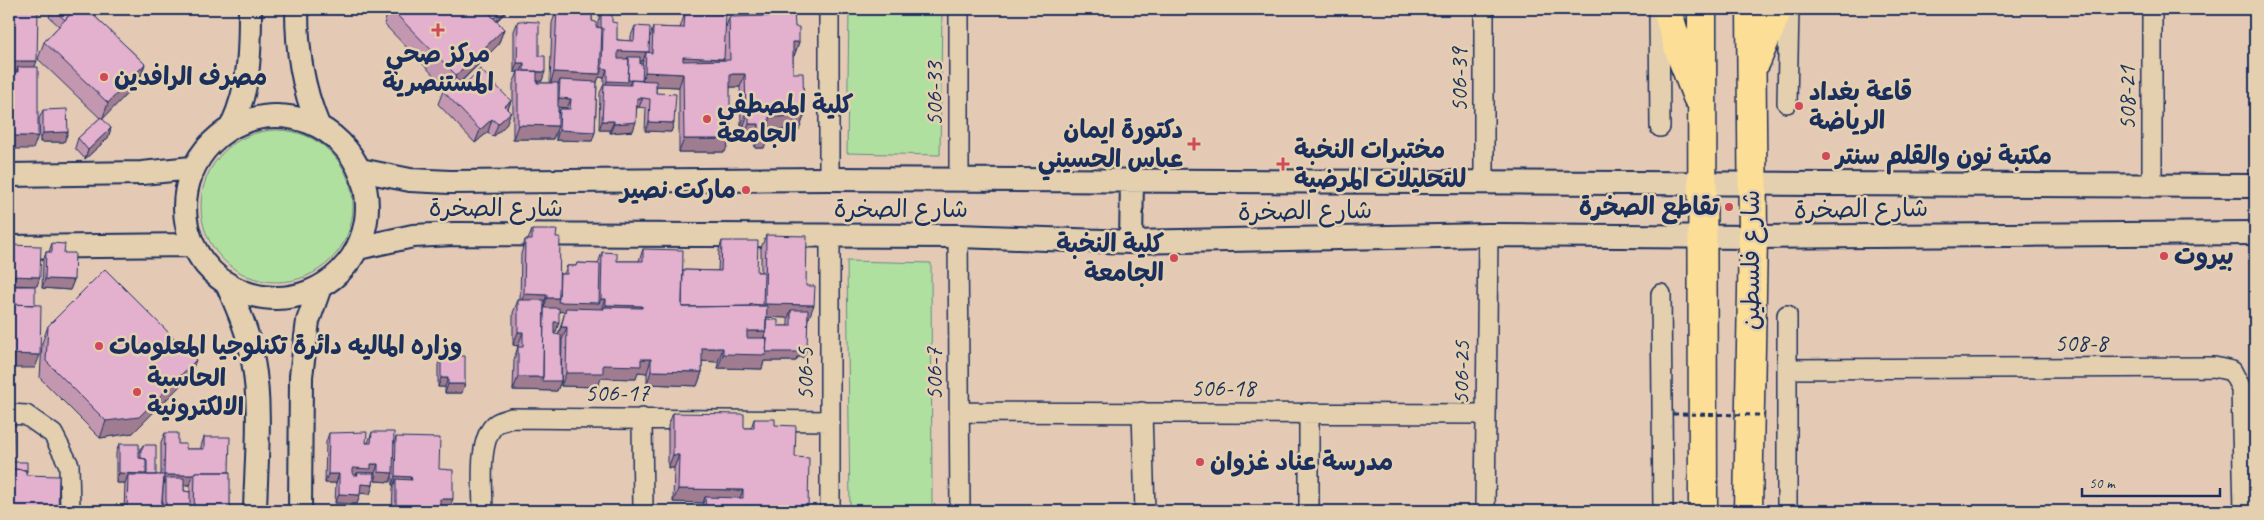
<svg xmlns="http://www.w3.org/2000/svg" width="2264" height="520" font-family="Caveat,'Playpen Sans Arabic',sans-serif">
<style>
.green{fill:#b0e0a0;stroke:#66887f}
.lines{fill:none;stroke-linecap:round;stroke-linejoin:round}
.minor-casing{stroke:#1b2f5e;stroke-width:22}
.tertiary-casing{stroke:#1b2f5e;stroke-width:26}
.primary-casing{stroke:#1b2f5e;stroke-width:31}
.minor{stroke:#e4d0af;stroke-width:19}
.tertiary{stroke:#e4d0af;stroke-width:22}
.primary{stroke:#fcde96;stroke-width:28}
.path-bridge{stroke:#1b2f5e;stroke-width:3;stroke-dasharray:5 4;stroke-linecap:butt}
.wall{fill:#c397b0;stroke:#1b2f5e;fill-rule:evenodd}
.shaded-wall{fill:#9f7b90;stroke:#1b2f5e}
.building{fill:#e3b0cd;stroke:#1b2f5e}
.poi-dot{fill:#d1495b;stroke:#e4d0af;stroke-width:2}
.labels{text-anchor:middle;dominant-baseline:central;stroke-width:5;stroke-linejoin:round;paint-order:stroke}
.poi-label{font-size:25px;font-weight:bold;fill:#1b2f5e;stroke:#e4d0af;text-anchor:start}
.street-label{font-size:25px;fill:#1b2f5e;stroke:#e4d0af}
</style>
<rect width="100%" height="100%" fill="#e4cab5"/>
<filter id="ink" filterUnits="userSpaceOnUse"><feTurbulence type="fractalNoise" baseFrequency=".02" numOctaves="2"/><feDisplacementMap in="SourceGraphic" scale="10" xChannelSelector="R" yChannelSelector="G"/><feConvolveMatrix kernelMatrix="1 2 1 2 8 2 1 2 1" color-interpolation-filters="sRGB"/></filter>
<g filter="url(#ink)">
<path class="green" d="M849 9H942L940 155 847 153Z
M201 206a76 76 0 1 1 152 0a76 76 0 1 1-152 0Z
M847 261 931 263 932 511H850Z"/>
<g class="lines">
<defs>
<path id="minor" d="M829 9V179
M959 9V180
M1659 9 1660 127
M1787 103 1789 9
M1484 181V9
M2152 186V9
M958 236 960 511
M1661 294 1663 511
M1787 315V511
M1787 369 2214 367 2232 371 2241 388 2244 511
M959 412 1486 414
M1142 412 1145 511
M9 414 26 415 53 434 69 465 70 511
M642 418 643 511
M483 511C483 489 477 439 496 424 500 421 507 420 511 418L830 421
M830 511V237
M1309 511V413
M1485 511 1488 235"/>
<path id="tertiary" d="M297 9C297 50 302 86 318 125
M185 207a91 91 0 1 1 182 0a91 91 0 1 1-182 0Z
M232 125C250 87 250 50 250 9
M360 170 410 180 450 182 829 179 2255 186
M9 175 142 173 192 168
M1131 242 1132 180
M9 247 192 245
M358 248 413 236 454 234 958 236 1131 242 1488 235 1753 237 2255 233
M227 284C238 309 249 334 253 361 262 408 256 463 255 511
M300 511 301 376 308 321 320 287"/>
<path id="primary" d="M1667 9 1681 56 1697 97
M1702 9 1703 511
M1756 62 1778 9
M1748 511 1753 237 1751 9"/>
</defs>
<use href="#minor" class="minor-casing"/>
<use href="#tertiary" class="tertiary-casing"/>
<use href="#primary" class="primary-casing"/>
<use href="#minor" class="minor"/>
<use href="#tertiary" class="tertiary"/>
<use href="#primary" class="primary"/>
<path class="path-bridge" d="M1673 414 1765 415"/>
</g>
<path class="wall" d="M52 9H87L145 64 139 81 102 119 111 128 108 138 85 159 75 148 78 138 100 118 38 59 44 42 59 26 49 17Z
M389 9H509L497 21 504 29 498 45 460 83 463 86 511 101 508 109 506 125 493 137 488 132 475 143 438 104 443 91 446 88 384 24Z
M557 9 570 13H575L577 9H592V21L596 27H598V22L601 13 612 22 617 40 631 41V36L635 26 650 37 653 27 680 28 685 13 726 27 729 17H767L769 10 795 27 799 42 794 56H793V73L804 116 799 130H769L764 148H755L754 137H744V125H741L740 87H730L725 152H679V87L656 86V93L674 123 671 132 645 131 646 108 637 107 633 131 610 133V130H599L600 93 604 84V78L599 77 597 82 595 132 592 141 556 140V131L553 139H513V84L518 72H514V31L518 21 539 56 542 81H537V83H550L552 23ZM640 61H643L642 64H640ZM558 107 567 108V109H560L558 114Z
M43 110 68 132 64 142H40L39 119Z
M532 230 556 237 560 274H564L567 266H576L577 263 598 264 602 252 617 261H639L643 249 683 270 718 271 719 250 722 241 757 272H761V248L766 235 806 286 809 318H808L804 357H798L796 361H764L762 369 718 368V362L702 361V372L697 386 647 384V373L638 372 636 379 601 378 598 387 561 386 562 340H561V381L557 391 513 390 514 360 518 346 513 345V313L518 300H520L521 254 525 240H528ZM559 311 565 312 558 335 554 334V332H556ZM766 317 788 318V326H778L766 319Z
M52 243 64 253 74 280 70 290 42 288 43 261 46 252H49Z
M48 326 190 376 133 433 100 438 40 378 42 343Z
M441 356 462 393H445V387H438V365Z
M673 413 744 428H751L754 419 775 425 795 457 806 511H701L703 503 673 502 674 468H668V426Z
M372 432 394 444 396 437 439 469 449 509 440 508V511H392L393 488 394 485H392V474L390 482 375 481V473H374L373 485 370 494 360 493 357 504 335 503 336 483H325L326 442 329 433 368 443Z
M165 433 178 444 186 449H201V446L204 437 229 472 230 511H162L163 487 164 484H163L161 511H124L125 483H116V453L119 444 139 452 143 445 156 475H161V442ZM184 485H190V492L184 491Z"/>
<path class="shaded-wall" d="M503 9H509L490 27 494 18Z
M504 29 498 45 450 92 456 75Z
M793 42H799L794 56H788Z
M618 51 649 52H646L643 61H628V57L626 61 615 60Z
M683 57 724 59 720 72 679 70Z
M9 61H37L32 74 18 72V67L16 74H9Z
M517 63H524L521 72H514Z
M145 64 139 81 102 120 108 103Z
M602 68 607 69 604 78 599 77 595 87 560 80 558 85H550L554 72 600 74Z
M524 72H545L542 81H521Z
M645 72 683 74 679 87 631 85 642 81Z
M730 74H745L740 87H725Z
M627 80H631L629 85 604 90 607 81Z
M559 98 571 99 567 108 556 107Z
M637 98H643L639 107H634Z
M511 101 506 114 505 106Z
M749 111 744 125H741L746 112Z
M511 112 506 125 493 137 498 124Z
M804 116 799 130H764L769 117Z
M492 119 488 132 475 143 480 130Z
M602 121H614L610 130H599Z
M636 122 633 131 610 133 614 124Z
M649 122 674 123 671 132 645 131Z
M749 124H759L754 137H744Z
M518 125 558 126 553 139H513Z
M111 128 108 138 85 159 88 150Z
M559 130 595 132 592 141 556 140Z
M68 132 64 142H40L43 133Z
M759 135H769L764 148H755Z
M9 136H38L33 149H9Z
M684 139H730L725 152H679Z
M9 276 40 277 37 286 9 285Z
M45 279 74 280 70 290 42 288Z
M524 294 547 295 542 308H519Z
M547 298H559L599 303 601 299H606L601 313 543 311Z
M750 304 763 305 760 314 748 313Z
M765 304 814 305 809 318H791V310L788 318 760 317Z
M606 305 642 306 637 320 601 319Z
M554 322H559L556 332 551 331Z
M561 327H567L562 340H556Z
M747 331H766L761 345 742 344Z
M518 332H523L518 346 513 345Z
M702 348H723L718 362 698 361Z
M799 348H807L804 357H797L796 361H764L762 369 718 368 723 354Z
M9 354 40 355 35 368H9Z
M641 359H651L647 373 638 372 636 379 601 378 598 387 561 386 566 373 603 365Z
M196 360 190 376 133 433 100 438 106 421Z
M651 371 702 372 697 386 647 384Z
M518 377H543L561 381 557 391 513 390Z
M441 378H448L445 387H438Z
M448 384H465L462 393H445Z
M673 455H679L674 468H668Z
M371 464H378L375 473H357L356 478H350L353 468Z
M9 471 12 472 9 481Z
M378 472 393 473 390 482 375 481Z
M119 473 146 474 142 483 128 475 125 483H116Z
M328 474H339L336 483H325Z
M164 475H193L190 485 166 484V478L164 484H160Z
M395 476 411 477 408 486 396 479 394 485H392Z
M361 484 373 485 370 494 357 493Z
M678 489 743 490 738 503 705 497 703 503 673 502Z
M339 494 360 495 357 504 335 503Z
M440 499H453L449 509 437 508Z
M743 506 808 507 806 511H741Z"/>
<path class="building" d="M53 9H75L65 20Z
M75 9H87L145 64 108 103 44 42Z
M391 9H485L504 29 456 75Z
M485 9H503L494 18Z
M557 9 570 10V13H578V9H592V21L596 22V27L602 28 600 74 554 72Z
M9 10H38L37 61H9Z
M769 10H794L795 27H799V42H793V73H803L804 116 769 117V135H759V124H749V111L746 112 745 74H730V139H684L683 74 645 72 646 52 652 53 653 27 684 28 685 13 726 14 724 59 683 57V61L730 60 729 17 769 16Z
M601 13 612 14V22L617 23V40L634 41 635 26 650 27 649 52 618 51V59H629L628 82 607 81V69L602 68 603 28H601Z
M518 21 539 22V56H545V72L524 71V63H517Z
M628 57H640V64H643L642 81 628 80 629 59H628Z
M18 67H38V136H9V72H18Z
M480 69 511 101 505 106 511 112 498 124 492 119 480 130 443 91 456 78 463 86Z
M518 71H537V83H558V126L518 125Z
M560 80 597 82 595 132 559 130 560 109H570L571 99 559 98Z
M631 80 656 81V93L676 94 674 123 649 122 650 99 643 98H637L636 122 614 124V121H602L604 84 631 85Z
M67 109 68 132 43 133V110Z
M101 117 111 128 88 150 78 138Z
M532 230H557L556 237H560L559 298H547V295L524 294 525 240H532Z
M766 235 807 236 806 286H815L814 305 765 304Z
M722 241H758L757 272H764L763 305 750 304V306L682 307 683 270 721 271Z
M52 243 65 244 64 253H75L74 280 45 279 46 252H52Z
M9 245 41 246 40 277 9 276Z
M643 249 683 250 682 307 767 306 766 331H747V338H767L766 355 723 354V348H702V372L651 371V359H641V366L603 365V373H566L567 327H561L566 308 604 309V307L642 308V306L606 305V299H601L602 252 617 253V261H643Z
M577 263 600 264 599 303 558 302 559 298 560 274H567V266H576Z
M105 269 196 360 139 417 106 421 46 361 48 326Z
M9 286H35V305L9 304Z
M518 300H544L543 377H518V347H523V332H518Z
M9 304 41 305 40 355 9 354Z
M544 308H559V322H554V334L561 335V381H542L543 377Z
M791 310H808L807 348H799V352H766L767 338H765L766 319 778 320V326H791Z
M441 356H465V384H448V378H441Z
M673 413 744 414V428H754V419H775V425L796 426 795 457 809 458 808 507 743 506 744 511H706L705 497 743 498V490L678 489 679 455H673Z
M9 428H13L12 460H9Z
M367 432 366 443H371L372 432H394L393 473 378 472V464H371V469L353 468V475H358L357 473H374L373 485 361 484 360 495 339 494V474H328L329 433Z
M165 433H178V444H186V449H204V437H230L229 472H195L193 475H164Z
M396 437 440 438 439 469 453 470V499H440V511H396V479L412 480 411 477 395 476Z
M119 444H139V458L146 459V474L119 473Z
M143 445H156V475H147V460H146V459L141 458V448H143Z
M9 462H27V472H26V470L13 469 12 472 9 471Z
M13 469 26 470V475L59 476 58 511H9V477H13Z
M195 472H230V511H194Z
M128 475H164L161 511H148V509H145V511H127Z
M166 478H184V491L190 492V511H166Z
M752 510 787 511H752Z"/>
</g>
<g class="poi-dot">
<path d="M435.5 22.5h5v5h5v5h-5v5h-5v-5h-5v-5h5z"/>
<circle cx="104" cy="77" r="5"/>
<circle cx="1799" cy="106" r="5"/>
<circle cx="707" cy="119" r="5"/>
<path d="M1191.5 136.5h5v5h5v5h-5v5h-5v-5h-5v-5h5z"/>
<circle cx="1826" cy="156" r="5"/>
<path d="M1280.5 156.5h5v5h5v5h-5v5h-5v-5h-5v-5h5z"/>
<circle cx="746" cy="190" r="5"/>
<circle cx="1729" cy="207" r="5"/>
<circle cx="2164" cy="256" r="5"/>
<circle cx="1174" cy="258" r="5"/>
<circle cx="99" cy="346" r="5"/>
<circle cx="137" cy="392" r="5"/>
<circle cx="1200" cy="462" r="5"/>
</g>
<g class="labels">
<g class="poi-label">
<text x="438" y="54" text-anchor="middle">مركز صحي<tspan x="438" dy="29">المستنصرية</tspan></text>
<text x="114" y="77">مصرف الرافدين</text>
<text x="1809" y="92">قاعة بغداد<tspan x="1809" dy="29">الرياضة</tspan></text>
<text x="717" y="105">كلية المصطفى<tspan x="717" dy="29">الجامعة</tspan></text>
<text x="1183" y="130" text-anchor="end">دكتورة ايمان<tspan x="1183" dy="29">عباس الحسيني</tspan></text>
<text x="1294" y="150">مختبرات النخبة<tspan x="1294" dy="29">للتحليلات المرضية</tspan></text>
<text x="1836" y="156">مكتبة نون والقلم سنتر</text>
<text x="736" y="190" text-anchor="end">ماركت نصير</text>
<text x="1719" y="207" text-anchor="end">تقاطع الصخرة</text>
<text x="1164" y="244" text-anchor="end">كلية النخبة<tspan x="1164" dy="29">الجامعة</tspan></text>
<text x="2174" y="256">بيروت</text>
<text x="109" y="346">وزاره الماليه دائرة تكنلوجيا المعلومات</text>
<text x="147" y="378">الحاسبة<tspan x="147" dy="29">الالكترونية</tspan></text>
<text x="1210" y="462">مدرسة عناد غزوان</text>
</g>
<g class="street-label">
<text transform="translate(1459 80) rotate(-90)">506-39</text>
<text transform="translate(934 94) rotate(-90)">506-33</text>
<text transform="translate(2127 98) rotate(-90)">508-21</text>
<text x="496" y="208">شارع الصخرة</text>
<text x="901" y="209">شارع الصخرة</text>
<text transform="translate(1861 209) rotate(-1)">شارع الصخرة</text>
<text transform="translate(1305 211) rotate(-1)">شارع الصخرة</text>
<text transform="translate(1751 260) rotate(-90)">شارع فلسطين</text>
<text x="2081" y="343">508-8</text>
<text transform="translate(1461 373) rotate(-89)">506-25</text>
<text transform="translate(805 374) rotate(-90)">506-5</text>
<text transform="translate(934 374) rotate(-90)">506-7</text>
<text x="1223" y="388">506-18</text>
<text x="617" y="393">506-17</text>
</g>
</g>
<rect width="2264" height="520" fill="none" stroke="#e4d0af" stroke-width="30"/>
<rect x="15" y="15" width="2234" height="490" fill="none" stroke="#1b2f5e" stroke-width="2" filter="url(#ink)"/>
<path d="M2082 488v8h138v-8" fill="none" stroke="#1b2f5e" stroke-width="2.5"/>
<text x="2089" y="488" font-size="15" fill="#1b2f5e" stroke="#e4d0af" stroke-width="4" paint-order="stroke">50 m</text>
</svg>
